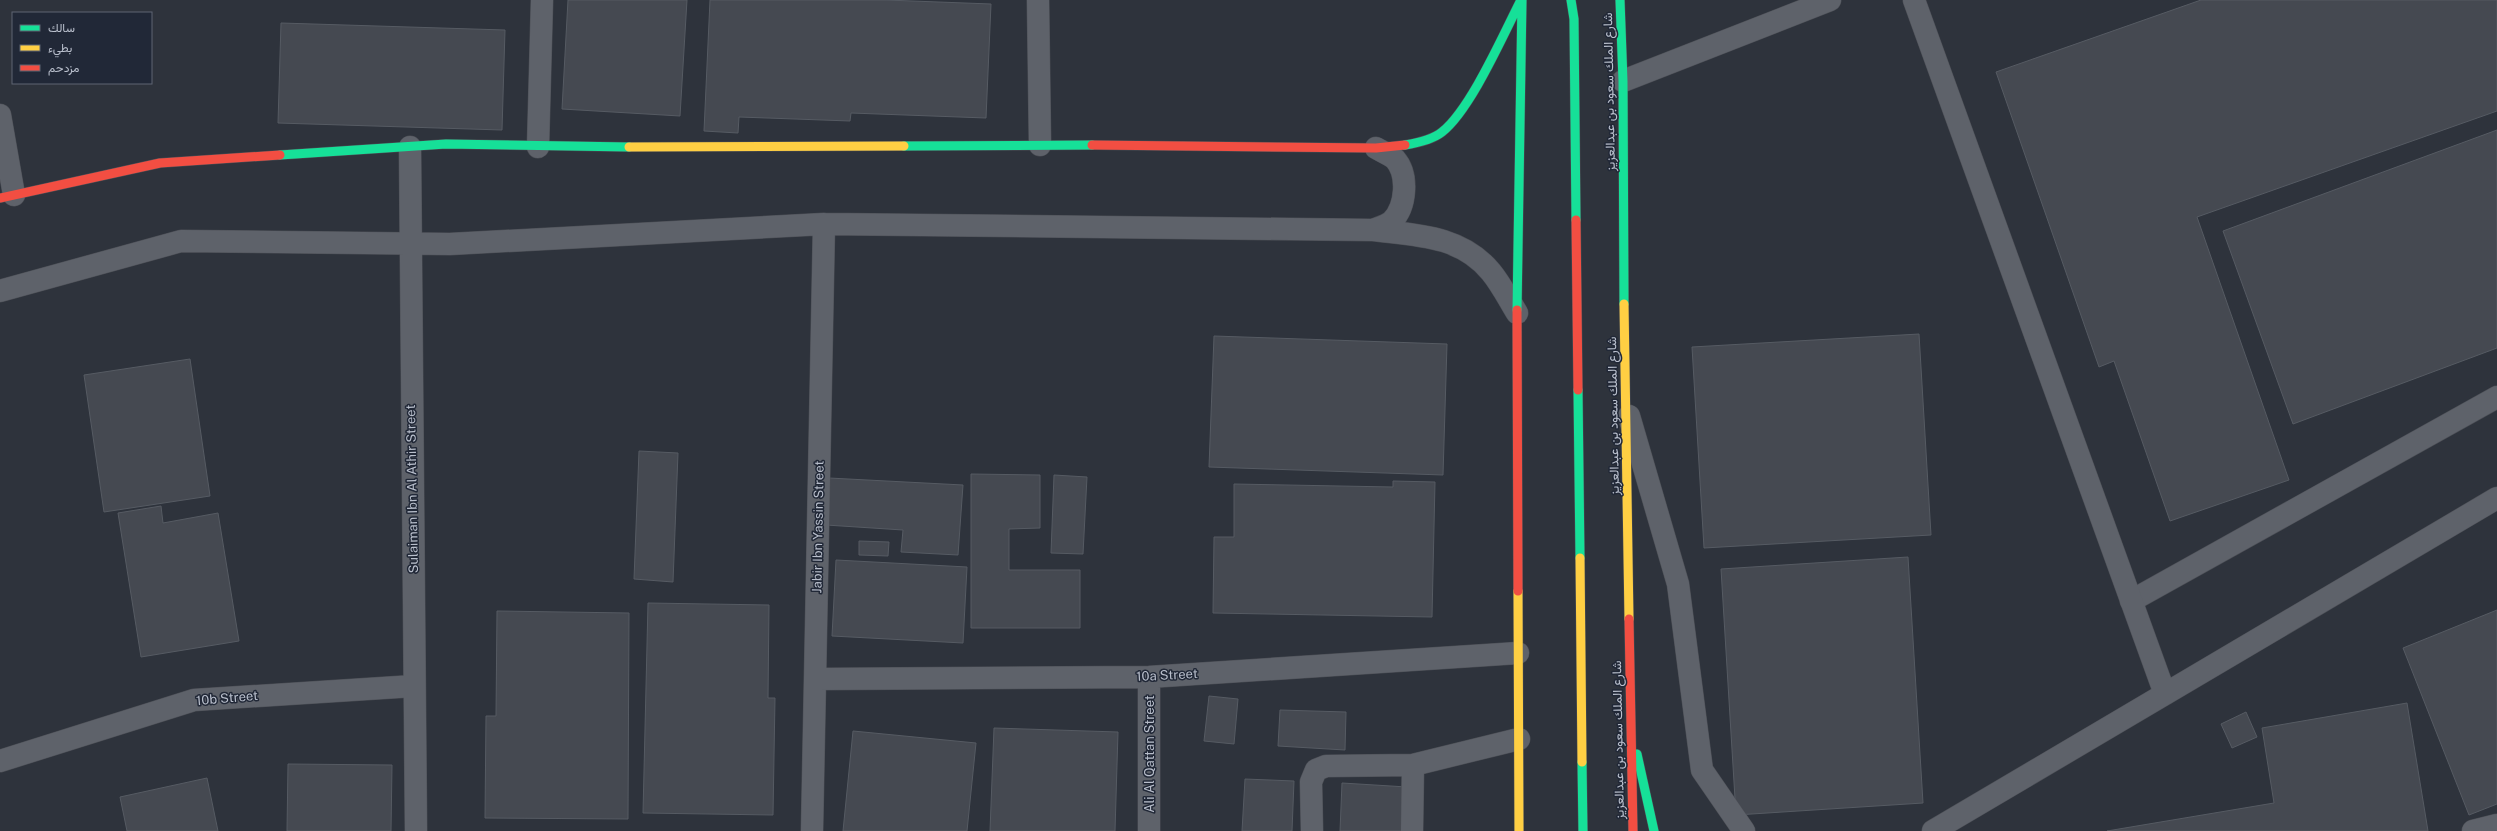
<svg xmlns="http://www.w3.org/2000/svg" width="2497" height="831" font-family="'Public Sans',Vazirmatn,sans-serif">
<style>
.building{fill:#454951;stroke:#565b63}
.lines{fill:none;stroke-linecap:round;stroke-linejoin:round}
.lane-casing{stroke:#4c4f56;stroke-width:23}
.street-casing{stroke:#4c4f56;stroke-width:23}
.fast-casing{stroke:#4c4f56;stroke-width:10}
.slow-casing{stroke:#4c4f56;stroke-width:10}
.jam-casing{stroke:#4c4f56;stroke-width:10}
.lane{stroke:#5e626a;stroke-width:22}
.street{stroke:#5e626a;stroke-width:22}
.fast{stroke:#16e098;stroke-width:9}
.slow{stroke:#ffcf43;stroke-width:9}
.jam{stroke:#f24e42;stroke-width:9}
.labels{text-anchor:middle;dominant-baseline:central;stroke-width:3;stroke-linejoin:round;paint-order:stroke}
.street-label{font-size:13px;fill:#b9bfcc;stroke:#212837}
</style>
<rect width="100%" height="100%" fill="#2e333c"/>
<path class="building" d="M568 0H687L680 116 562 109Z
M710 0H886L991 4 986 118 851 113 850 121 739 117 738 133 704 131Z
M2201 0H2497V111L2197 217 2289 480 2170 521 2114 361 2099 367 1996 72Z
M281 23 505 30 502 130 278 123Z
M2497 130V348L2293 424 2223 231Z
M1919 334 1931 535 1704 548 1692 347Z
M1214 336 1447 344 1443 475 1209 467Z
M190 359 210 496 104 512 84 375Z
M639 451 678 453 673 582 634 579Z
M971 474 1040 475V528L1009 529V570H1080V628H971Z
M1054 475 1087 477 1083 554 1051 553Z
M829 478 963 485 958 555 901 552 903 530 826 525Z
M1393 481 1435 482 1432 617 1213 613 1214 537H1234V484L1393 487Z
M161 506 163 523 218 513 239 641 141 657 118 513Z
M859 541 889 542 888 556 859 555Z
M1908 557 1923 803 1736 815 1721 569Z
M836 560 967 567 963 643 832 636Z
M648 603 769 605 768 698H775L773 815 643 813Z
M2497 610V804L2469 815 2403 648Z
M497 611 629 613 628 819 485 818 486 716H496Z
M1209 696 1238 699 1234 744 1204 741Z
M2407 703 2428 831H2107L2274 803 2262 728Z
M1280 710 1346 712 1345 750 1278 746Z
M2246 712 2257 737 2232 748 2221 724Z
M994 728 1118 732 1115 831H990Z
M853 731 976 743 967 831H843Z
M288 764 392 765 391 831H287Z
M207 778 218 831H127L120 797Z
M1245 779 1294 781 1292 831H1242Z
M1342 783 1407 787 1405 831H1340Z"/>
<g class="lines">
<defs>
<path id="lane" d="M2131 601 2497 397
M1312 831 1311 782 1316 770 1326 766 1413 765
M1412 831 1413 765 1519 739"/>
<path id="street" d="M1038 0 1040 145
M1914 0 2165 694
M1623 81 1830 0
M0 115 14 195
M410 147 416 831
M538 147 542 0
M1373 230C1378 228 1388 225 1392 221 1406 207 1409 175 1395 159 1390 155 1381 151 1376 148
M0 291 181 241 450 244 824 224 1373 230C1415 235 1461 235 1491 272 1501 284 1509 300 1517 313
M1629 416 1678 584 1702 770 1744 831
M816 679 1149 677 1518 653
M0 761 194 700 414 686
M812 831 824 224
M1149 831V677
M1933 831 2497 498
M2473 831 2497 825"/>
<path id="fast" d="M1571 0 1574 19 1576 220
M1620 0 1623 81 1624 304
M1405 145C1417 143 1432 140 1442 132 1471 109 1503 35 1521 0
M904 146 1092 145
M280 155 446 144 629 147
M1517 310 1522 0
M1578 390 1580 558
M1637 754 1654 831
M1582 762 1583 831"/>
<path id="slow" d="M629 147 904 146
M1624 304 1629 619
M1580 558 1582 762
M1518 591 1519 831"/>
<path id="jam" d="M1092 145 1376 148 1405 145
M0 198 160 163 280 155
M1576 220 1578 390
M1517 310 1518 591
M1629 619 1633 831"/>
</defs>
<use href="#lane" class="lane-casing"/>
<use href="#street" class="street-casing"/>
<use href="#fast" class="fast-casing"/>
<use href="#slow" class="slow-casing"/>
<use href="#jam" class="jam-casing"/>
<use href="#lane" class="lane"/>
<use href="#street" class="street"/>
<use href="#fast" class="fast"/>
<use href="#slow" class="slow"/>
<use href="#jam" class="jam"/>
</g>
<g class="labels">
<g class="street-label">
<text transform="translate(1609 92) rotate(-91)">شارع الملك سعود بن عبدالعزيز</text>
<text transform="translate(1613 416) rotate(-91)">شارع الملك سعود بن عبدالعزيز</text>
<text transform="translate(412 489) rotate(-91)">Sulaiman Ibn Al Athir Street</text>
<text transform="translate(818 527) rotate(-89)">Jabir Ibn Yassin Street</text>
<text transform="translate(1167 675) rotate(-3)">10a Street</text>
<text transform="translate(227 698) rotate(-5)">10b Street</text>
<text transform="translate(1618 740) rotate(-91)">شارع الملك سعود بن عبدالعزيز</text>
<text transform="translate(1149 754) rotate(-90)">Ali Al Qattan Street</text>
</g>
</g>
<rect x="12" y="12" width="140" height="72" fill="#212837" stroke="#5e6473"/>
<rect x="20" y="25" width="20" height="6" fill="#16e098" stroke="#5e6473"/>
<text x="48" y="32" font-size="12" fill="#b9bfcc">سالك</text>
<rect x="20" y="45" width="20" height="6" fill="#ffcf43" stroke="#5e6473"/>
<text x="48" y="52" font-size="12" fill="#b9bfcc">بطيء</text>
<rect x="20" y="65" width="20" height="6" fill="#f24e42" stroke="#5e6473"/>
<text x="48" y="72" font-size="12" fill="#b9bfcc">مزدحم</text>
</svg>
